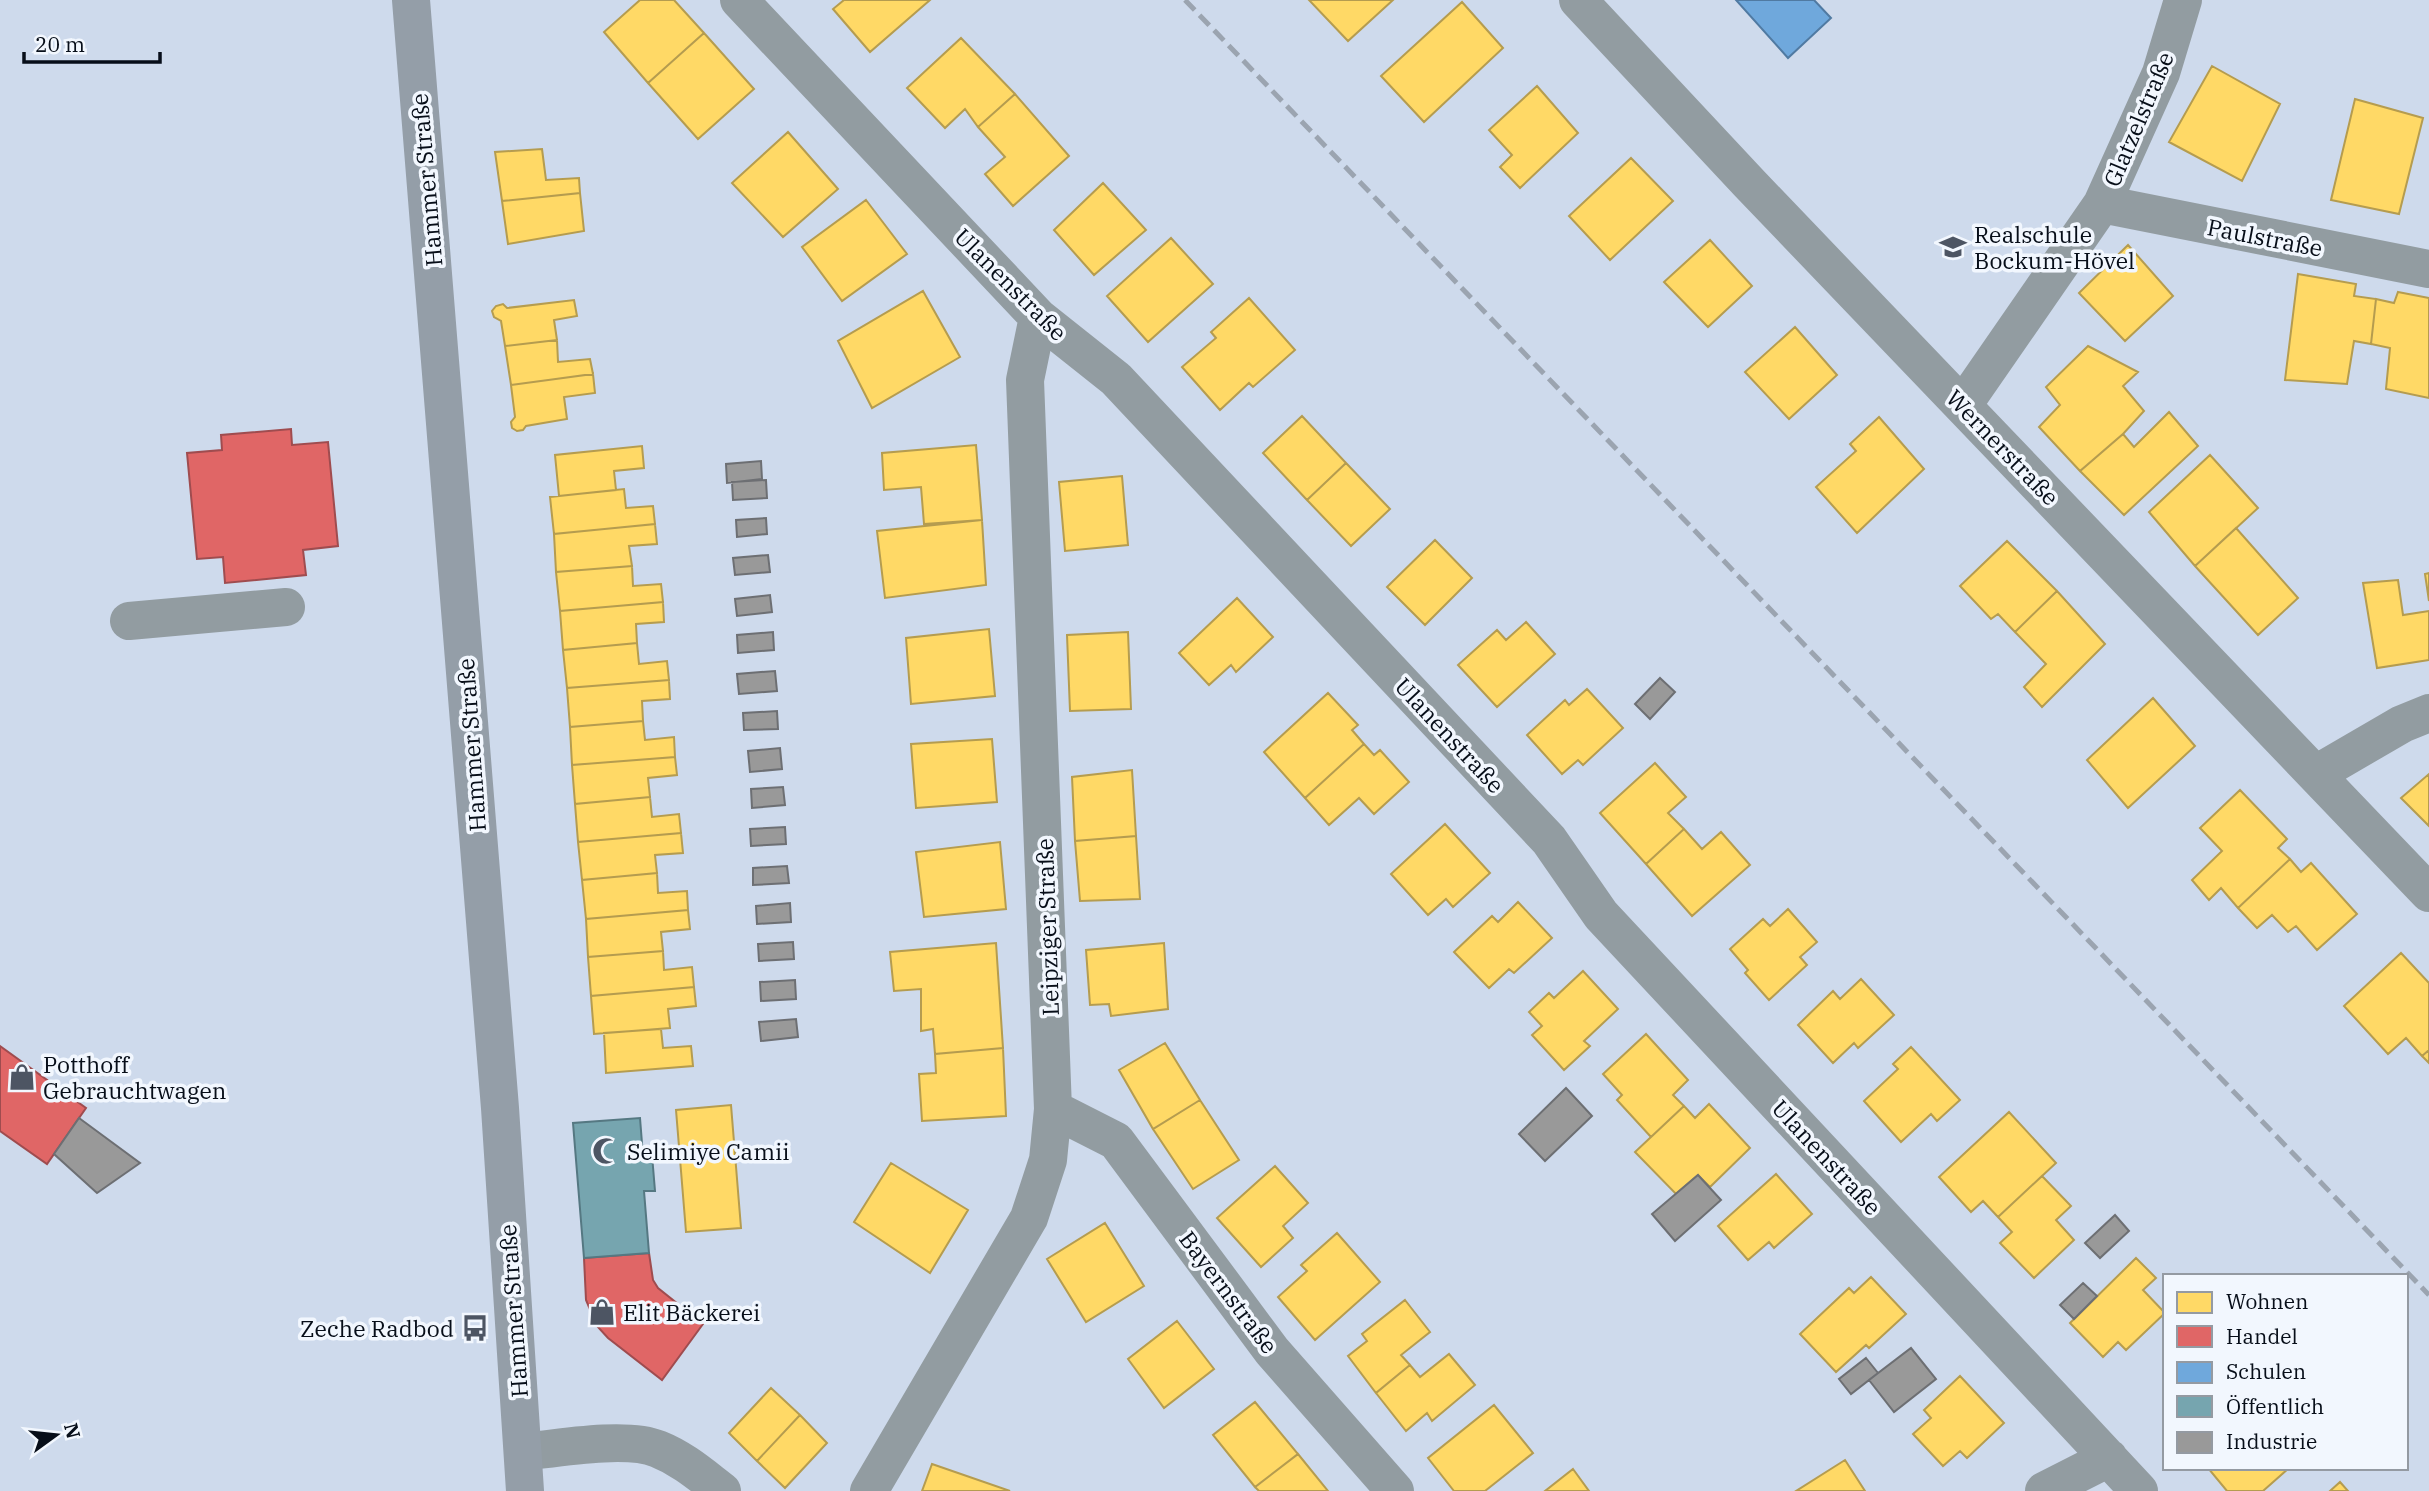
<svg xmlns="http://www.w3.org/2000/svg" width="2429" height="1491" font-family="'IBM Plex Serif',serif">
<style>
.homes{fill:#ffd966;stroke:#b59c4f;stroke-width:2}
.shops{fill:#e06666;stroke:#9f4c4f;stroke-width:2}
.schools{fill:#6fa8dc;stroke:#507aa2;stroke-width:2}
.public{fill:#76a5af;stroke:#557882;stroke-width:2}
.industry{fill:#999;stroke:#6d6f73;stroke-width:2}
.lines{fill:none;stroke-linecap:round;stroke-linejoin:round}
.minor{stroke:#929ca1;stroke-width:38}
.major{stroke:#949ea8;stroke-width:38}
.rail{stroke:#9ba4b0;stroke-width:5;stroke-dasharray:14 7;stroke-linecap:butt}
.labels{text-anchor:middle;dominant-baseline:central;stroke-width:7;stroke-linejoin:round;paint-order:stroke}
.street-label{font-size:23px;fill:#070e19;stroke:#f2f7fe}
.poi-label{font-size:23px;fill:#070e19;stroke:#f2f7fe;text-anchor:start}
</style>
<rect width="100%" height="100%" fill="#cedaec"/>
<path class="homes" d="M640 0H674L704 33 648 83 604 32Z
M844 0H930L870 52 833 9Z
M1309 0H1393L1348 41Z
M1462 2 1503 48 1424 122 1381 76Z
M704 33 754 89 698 139 648 83Z
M961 38 1015 94 978 127 965 109 945 128 907 88Z
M2212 66 2280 104 2242 181 2169 142Z
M1537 86 1578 133 1520 188 1500 167 1512 155 1489 130Z
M1015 94 1069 156 1013 206 985 174 1005 157 978 127Z
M2355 99 2423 118 2399 214 2331 200Z
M788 132 838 189 783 237 732 183Z
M542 149 546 180 579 178 580 193 502 201 495 152Z
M1631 158 1673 201 1610 260 1569 216Z
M1103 183 1146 230 1094 275 1054 230Z
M580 193 584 231 508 244 502 201Z
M866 200 907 254 842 301 802 247Z
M1171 238 1213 284 1148 342 1107 296Z
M1710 240 1752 286 1708 327 1664 282Z
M2128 245 2173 296 2125 341 2079 293Z
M2298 274 2356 284 2354 296 2376 299 2371 344 2354 341 2347 384 2285 380Z
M923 291 960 357 872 408 838 341Z
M2398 292 2429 298V398L2386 389 2390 348 2371 344 2376 299 2394 303Z
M1249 298 1295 350 1253 387 1249 383 1220 410 1182 367 1216 338 1211 332Z
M574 300 577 316 554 320 557 340 505 346 501 321 494 317 492 311 496 306 503 304 507 308Z
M1795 327 1837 375 1789 419 1745 372Z
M557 340 558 362 590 359 593 374 511 385 505 346Z
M2088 346 2138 372 2123 386 2144 411 2123 434 2080 471 2039 427 2060 405 2046 387Z
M593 374 595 393 564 397 567 419 526 426 523 430 517 431 512 428 511 422 515 417 511 385Z
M2169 412 2198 446 2124 515 2080 471 2123 434 2134 447Z
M1302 416 1346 463 1307 500 1263 453Z
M1879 417 1924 469 1857 533 1816 487 1856 451 1850 444Z
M976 445 982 520 924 524 921 487 884 490 882 453Z
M642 446 644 468 614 471 616 490 559 496 555 455Z
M2210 455 2258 508 2195 566 2149 512Z
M1346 463 1390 509 1351 546 1307 500Z
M1122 476 1128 545 1065 551 1059 482Z
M624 489 626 508 653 506 655 524 554 534 550 497Z
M982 520 986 585 885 598 877 531Z
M655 524 657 544 629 546 632 566 556 572 554 534Z
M2236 528 2298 598 2258 635 2195 566Z
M1435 540 1472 578 1425 625 1387 587Z
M2007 541 2057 591 2015 632 1998 614 1991 619 1960 586Z
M632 566 633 586 661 584 663 602 560 611 556 572Z
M2429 573V601L2425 574Z
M2398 580 2403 615 2429 611V660L2377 668 2363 583Z
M2057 591 2105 644 2042 707 2024 687 2046 664 2015 632Z
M1237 598 1273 637 1236 672 1231 665 1209 685 1179 653Z
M663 602 664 622 636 624 637 643 563 650 560 611Z
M1526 622 1555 654 1497 707 1458 665 1497 630 1506 640Z
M989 629 995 696 911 704 906 638Z
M1128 632 1131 709 1070 711 1067 635Z
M637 643 639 664 667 661 669 680 567 688 563 650Z
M669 680 670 699 642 701 643 721 570 727 567 688Z
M1587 689 1623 728 1583 765 1578 760 1562 774 1527 735 1565 700 1569 705Z
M1328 693 1358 725 1352 730 1364 744 1305 798 1264 752Z
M2153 698 2195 746 2128 808 2087 760Z
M643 721 645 740 674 737 675 757 572 765 570 727Z
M992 739 997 802 916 808 911 744Z
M1364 744 1374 755 1380 750 1409 782 1374 814 1359 798 1329 825 1305 798Z
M675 757 677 775 648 778 650 797 575 804 572 765Z
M1655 763 1686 797 1668 813 1684 829 1646 864 1600 813Z
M1132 770 1136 836 1075 841 1072 777Z
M2429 774V826L2401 798Z
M2240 790 2287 839 2278 848 2290 859 2238 908 2221 888 2209 900 2192 880 2222 851 2200 828Z
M650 797 652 817 679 814 681 833 578 842 575 804Z
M1445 824 1490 873 1453 907 1446 899 1428 915 1391 874Z
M1684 829 1702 849 1721 832 1750 865 1692 916 1646 864Z
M681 833 683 853 655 855 657 873 582 880 578 842Z
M1136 836 1140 899 1080 901 1075 841Z
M1000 842 1006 909 924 917 916 852Z
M2290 859 2301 872 2311 863 2357 914 2317 950 2296 926 2288 932 2272 915 2257 928 2238 908Z
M657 873 658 893 687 891 688 910 586 919 582 880Z
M1518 902 1552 938 1514 973 1509 969 1489 988 1454 952 1492 916 1498 922Z
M1788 909 1817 942 1800 957 1807 965 1769 1000 1745 973 1748 970 1730 949 1763 919 1770 926Z
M688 910 690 929 661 932 663 951 588 957 586 919Z
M996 943 1003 1048 935 1054 933 1029 921 1031V989L894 991 890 952Z
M1164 943 1168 1009 1111 1016 1109 1004 1090 1005 1086 950Z
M663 951 664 970 692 967 694 987 591 996 588 957Z
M2401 953 2429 983V1050L2422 1056 2406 1038 2388 1054 2344 1006Z
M1583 971 1618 1009 1584 1041 1590 1046 1564 1070 1532 1035 1542 1026 1529 1012 1549 993 1554 998Z
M1861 979 1894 1015 1858 1048 1854 1043 1833 1063 1798 1025 1833 991 1840 999Z
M694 987 696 1006 668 1009 670 1028 594 1034 591 996Z
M661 1029 663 1048 691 1046 693 1066 606 1073 604 1033Z
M1646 1034 1688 1080 1673 1095 1684 1106 1651 1137 1617 1100 1622 1095 1603 1074Z
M1165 1043 1200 1100 1153 1129 1119 1070Z
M1911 1047 1960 1100 1937 1121 1931 1114 1901 1142 1864 1101 1898 1069 1893 1064Z
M1003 1048 1006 1116 922 1121 919 1074 936 1073 935 1054Z
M2429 1050V1063L2422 1056Z
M1200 1100 1239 1160 1193 1189 1153 1129Z
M1709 1104 1750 1148 1710 1187 1698 1175 1676 1194 1635 1152 1684 1106 1695 1118Z
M731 1105 741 1228 686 1232 676 1110Z
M2009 1112 2056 1163 1998 1217 1983 1201 1971 1212 1939 1177Z
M891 1163 968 1210 930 1273 854 1222Z
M1275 1166 1308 1203 1283 1226 1293 1238 1261 1267 1217 1218Z
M1776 1174 1812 1214 1774 1248 1769 1242 1748 1260 1718 1226Z
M2042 1176 2071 1206 2056 1220 2074 1240 2034 1278 2000 1243 2012 1232 1998 1217Z
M1105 1223 1144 1286 1086 1322 1047 1259Z
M1337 1233 1380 1282 1315 1340 1278 1297 1307 1271 1301 1265Z
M2136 1258 2156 1278 2143 1290 2165 1313 2126 1350 2118 1342 2103 1357 2070 1323Z
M1871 1277 1906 1314 1869 1348 1866 1345 1836 1372 1800 1334 1849 1288 1854 1293Z
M1405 1300 1430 1332 1401 1355 1410 1365 1376 1393 1348 1356 1367 1341 1362 1334Z
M1177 1321 1214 1369 1164 1408 1128 1359Z
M1449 1354 1475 1385 1432 1421 1427 1413 1406 1431 1376 1393 1410 1365 1420 1377Z
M1960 1376 2004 1423 1967 1458 1960 1451 1943 1466 1913 1434 1931 1418 1924 1410Z
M771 1388 800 1415 757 1461 729 1433Z
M1255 1402 1298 1454 1255 1487 1213 1435Z
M1494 1405 1533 1453 1485 1491H1454L1428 1458Z
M800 1415 827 1443 785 1488 757 1461Z
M1298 1454 1328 1491H1259L1255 1487Z
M1845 1460 1865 1491H1796Z
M932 1464 1010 1491H922Z
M2208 1468H2289L2263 1491H2227Z
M1573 1469 1589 1491H1545Z
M2340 1482 2348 1491H2330Z"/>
<path class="shops" d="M291 429 292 445 328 442 338 546 303 550 306 575 225 583 223 557 197 559 187 453 222 450 221 435Z
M0 1046 86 1108 47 1164 0 1131Z
M649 1253 653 1280 658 1288 703 1324 662 1380 608 1338 597 1326 586 1300 584 1258Z"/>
<path class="schools" d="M1736 0H1814L1831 18 1788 58Z"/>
<path class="public" d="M640 1118 643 1156 652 1155 655 1191H644L649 1253 584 1258 573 1123Z"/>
<path class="industry" d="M761 461 762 479 727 483 726 464Z
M766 480 767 498 733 500 732 482Z
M766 518 767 534 737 537 736 520Z
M768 555 770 572 735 575 733 558Z
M770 595 772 612 737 616 735 599Z
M773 632 774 650 738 653 737 635Z
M775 671 777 691 739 694 737 674Z
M1660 678 1675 692 1650 719 1635 704Z
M777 711 778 729 744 730 743 713Z
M780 748 782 769 750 772 748 751Z
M783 787 785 805 752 808 751 789Z
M785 827 786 844 751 846 750 829Z
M787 866 789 883 753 885V868Z
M790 903 791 922 757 924 756 906Z
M793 942 794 959 759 961 758 944Z
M795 980 796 999 761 1001 760 982Z
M796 1019 798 1037 761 1041 759 1022Z
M1566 1088 1592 1116 1545 1161 1519 1134Z
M79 1118 140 1163 97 1193 54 1154Z
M1698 1175 1721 1200 1675 1241 1652 1214Z
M2115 1215 2129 1231 2100 1258 2085 1243Z
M2083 1283 2097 1296 2074 1319 2060 1305Z
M1911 1348 1936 1379 1894 1412 1869 1380Z
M1866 1358 1878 1373 1851 1394 1839 1379Z"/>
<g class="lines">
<path class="minor" d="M739 0 1038 317 1116 379 1549 840 1601 915 2139 1491
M1578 0 1749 183 2429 893
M2102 204 2429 269
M1963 405 2102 204 2161 73 2183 0
M129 621 286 607
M2316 774 2402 724 2429 713
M1053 1109 1116 1141 1272 1351 1395 1491
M523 1452C558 1448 627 1436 658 1449 683 1459 701 1475 722 1491
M869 1491 1029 1218 1048 1160 1053 1109 1025 380 1038 317
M2044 1491 2109 1458"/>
<path class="major" d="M411 0 500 1108 525 1491"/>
<path class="rail" d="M1185 0 2429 1295"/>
</g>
<defs>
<symbol id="school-bare" viewBox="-9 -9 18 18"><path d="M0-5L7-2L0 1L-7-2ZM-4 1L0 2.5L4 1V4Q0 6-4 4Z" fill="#4d5563" stroke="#f2f7fe" stroke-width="2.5" paint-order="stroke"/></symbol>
<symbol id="shop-bare" viewBox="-9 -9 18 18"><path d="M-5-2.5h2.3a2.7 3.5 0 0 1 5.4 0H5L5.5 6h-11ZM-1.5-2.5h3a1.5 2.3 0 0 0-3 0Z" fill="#4d5563" stroke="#f2f7fe" stroke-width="2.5" paint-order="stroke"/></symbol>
<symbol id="mosque-bare" viewBox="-9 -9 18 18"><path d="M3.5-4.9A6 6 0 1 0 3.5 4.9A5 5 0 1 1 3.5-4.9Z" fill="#4d5563" stroke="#f2f7fe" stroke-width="2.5" paint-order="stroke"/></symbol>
<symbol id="bus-bare" viewBox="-9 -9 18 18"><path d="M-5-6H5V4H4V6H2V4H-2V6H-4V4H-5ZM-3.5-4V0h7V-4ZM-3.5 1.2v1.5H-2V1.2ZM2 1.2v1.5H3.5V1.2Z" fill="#4d5563" stroke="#f2f7fe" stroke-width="2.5" paint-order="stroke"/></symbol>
</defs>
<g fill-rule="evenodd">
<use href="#school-bare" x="1934" y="228" width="38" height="38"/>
<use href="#shop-bare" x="3" y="1058" width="38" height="38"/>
<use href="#mosque-bare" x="587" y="1132" width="38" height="38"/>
<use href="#shop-bare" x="583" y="1293" width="38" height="38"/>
<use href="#bus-bare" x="456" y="1309" width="38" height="38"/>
</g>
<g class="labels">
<g class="street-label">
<text transform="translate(2138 119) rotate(-67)">Glatzelstraße</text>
<text transform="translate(426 180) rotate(-95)">Hammer Straße</text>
<text transform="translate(2265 237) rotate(11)">Paulstraße</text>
<text transform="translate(1011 284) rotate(45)">Ulanenstraße</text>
<text transform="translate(2003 447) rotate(46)">Wernerstraße</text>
<text transform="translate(1450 735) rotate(47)">Ulanenstraße</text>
<text transform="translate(471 745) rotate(-94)">Hammer Straße</text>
<text transform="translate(1047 927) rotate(-92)">Leipziger Straße</text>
<text transform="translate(1827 1157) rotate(47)">Ulanenstraße</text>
<text transform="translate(1229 1292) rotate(53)">Bayernstraße</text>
<text transform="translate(513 1311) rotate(-94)">Hammer Straße</text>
</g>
<g class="poi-label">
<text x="1974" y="234">Realschule<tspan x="1974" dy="26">Bockum-Hövel</tspan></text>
<text x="43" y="1064">Potthoff<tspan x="43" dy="26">Gebrauchtwagen</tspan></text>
<text x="627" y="1151">Selimiye Camii</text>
<text x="623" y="1312">Elit Bäckerei</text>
<text x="454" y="1328" text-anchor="end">Zeche Radbod</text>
</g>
</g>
<rect x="2163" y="1274" width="245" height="196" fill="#f2f7fe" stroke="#949aa2" stroke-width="2"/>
<rect x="2177" y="1292" width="35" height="21" fill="#ffd966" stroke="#949aa2" stroke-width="2"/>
<text x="2226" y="1309" font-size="21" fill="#070e19">Wohnen</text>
<rect x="2177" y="1326" width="35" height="21" fill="#e06666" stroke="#949aa2" stroke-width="2"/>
<text x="2226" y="1344" font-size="21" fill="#070e19">Handel</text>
<rect x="2177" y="1362" width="35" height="21" fill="#6fa8dc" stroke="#949aa2" stroke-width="2"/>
<text x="2226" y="1379" font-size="21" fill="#070e19">Schulen</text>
<rect x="2177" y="1396" width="35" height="21" fill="#76a5af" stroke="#949aa2" stroke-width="2"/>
<text x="2226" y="1414" font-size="21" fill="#070e19">Öffentlich</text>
<rect x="2177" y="1432" width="35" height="21" fill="#999999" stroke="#949aa2" stroke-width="2"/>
<text x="2226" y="1449" font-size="21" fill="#070e19">Industrie</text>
<g transform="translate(56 1435) rotate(75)" stroke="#f2f7fe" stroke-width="5" paint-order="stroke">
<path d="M0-5L12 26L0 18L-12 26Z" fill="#070e19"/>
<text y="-10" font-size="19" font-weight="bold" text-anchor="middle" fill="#070e19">N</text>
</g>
<path d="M24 52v10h136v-10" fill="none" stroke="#070e19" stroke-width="3.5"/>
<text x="35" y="52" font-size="21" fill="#070e19" stroke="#f2f7fe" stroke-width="5" paint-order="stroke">20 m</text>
</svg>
